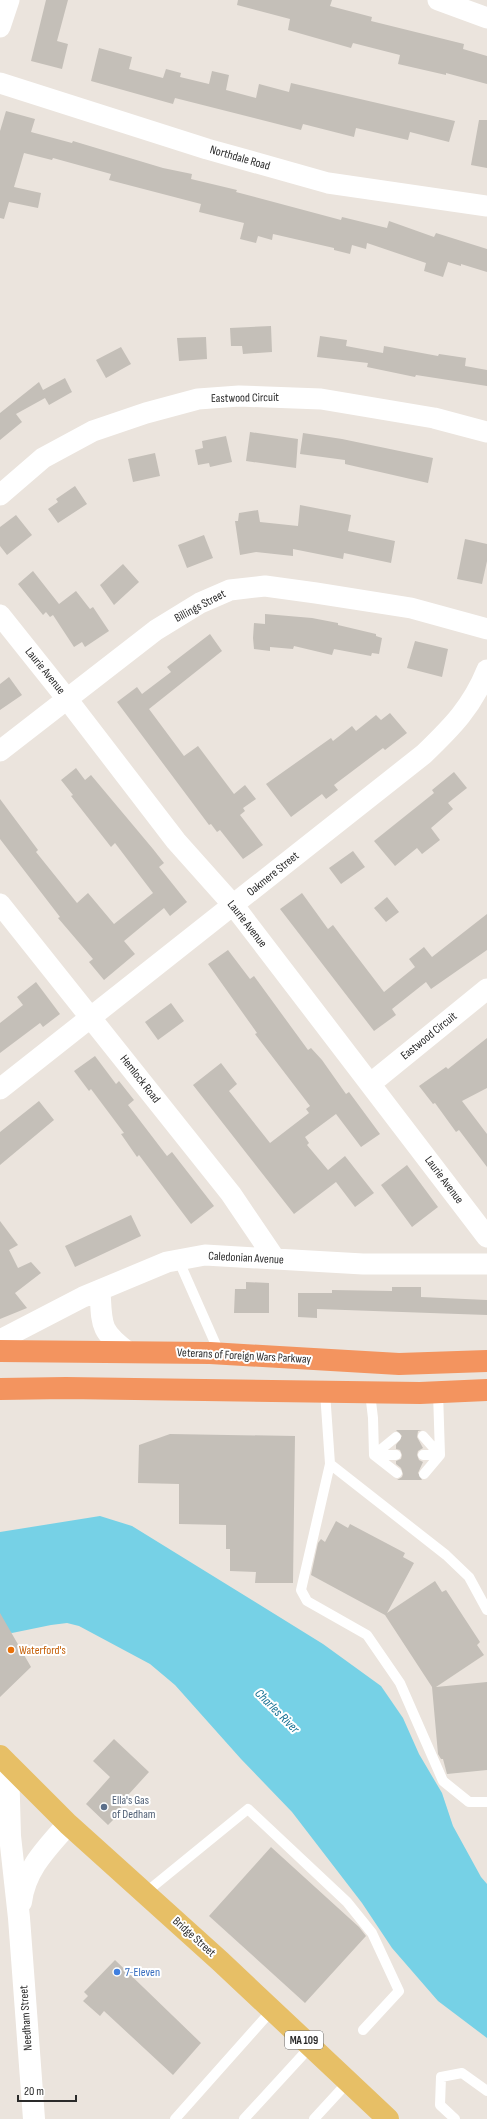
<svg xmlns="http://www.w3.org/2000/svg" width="487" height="2119" font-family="'Sofia Sans Condensed',sans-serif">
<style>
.water{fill:#76d1e6}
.building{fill:#c4bfb8}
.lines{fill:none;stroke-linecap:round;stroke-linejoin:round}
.lane{stroke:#fff;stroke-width:10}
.street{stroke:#fff;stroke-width:21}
.secondary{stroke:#fff;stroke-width:22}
.primary{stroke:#e7bf66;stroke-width:22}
.highway{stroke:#f3945f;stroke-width:22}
.food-dot{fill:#e8710a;stroke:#fff;stroke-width:1.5}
.service-dot{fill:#5c6f8a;stroke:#fff;stroke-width:1.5}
.shop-dot{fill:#3f7fe0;stroke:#fff;stroke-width:1.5}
.labels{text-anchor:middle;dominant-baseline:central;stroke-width:4;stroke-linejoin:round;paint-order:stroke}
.shield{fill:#fff;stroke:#6a6a6a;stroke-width:1}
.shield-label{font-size:11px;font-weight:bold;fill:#2a2a2a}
.street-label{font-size:12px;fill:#2a2a2a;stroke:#fff}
.food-label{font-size:12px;fill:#c56008;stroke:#fff;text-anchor:start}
.service-label{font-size:12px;fill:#4e5e75;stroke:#fff;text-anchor:start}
.shop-label{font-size:12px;fill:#366cbe;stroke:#fff;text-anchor:start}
.water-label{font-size:13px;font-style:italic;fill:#167092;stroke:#fff}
</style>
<rect width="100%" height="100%" fill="#ebe4dd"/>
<path class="water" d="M100 1516 132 1526 323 1644 381 1686 403 1718 419 1754 442 1793 453 1826 481 1877 487 1884V2038L438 2001 392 1948 362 1903 292 1812 241 1759 175 1685 150 1664 79 1626 67 1623 51 1625 12 1633 0 1629V1532Z"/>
<path class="building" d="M46 0H68L57 41 68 44 62 69 31 61Z
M238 0H332L330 6 372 17 371 21 464 44 463 49 487 56V84L446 73V75L398 64 400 55 353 43 351 48 288 30 290 19 237 5Z
M99 48 132 57 129 69 163 78 166 69 181 73 180 77 209 84 212 71 229 75 226 90 256 98 259 84 289 92 291 83 455 121 449 142 410 132 408 140 356 128 354 137 303 124 301 130 175 98 173 104 91 81Z
M6 111 35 119 31 132 72 143 73 141 163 168 192 174 191 179 237 190 236 192 341 220 342 217 387 228 389 221 434 237 436 233 487 249V272L461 264V266L448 262 443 277 424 271 426 263 367 243 366 249 352 245 350 254 334 250V248L273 234 272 240 258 236 256 243 240 239 244 223 199 212 201 204 109 180 111 174 53 158 52 160 24 153 14 187 41 193 38 208 9 202 4 219 0 218V131Z
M479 120H487V168L471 165Z
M271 326 272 352 243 354 242 346H231L230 328Z
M320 336 347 340 346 346 383 353 384 346 438 356 439 354 466 358 465 366 487 370V386L416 375 415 377 367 367 368 363 317 357Z
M206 337 207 359 179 361 177 338Z
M121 347 131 364 106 378 96 360Z
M65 378 72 392 49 405 45 398 16 414 22 422 0 440V413L39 382 43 390Z
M250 432 298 439 296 468 246 461Z
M303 433 342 439 433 458 428 483 345 464V460L300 454Z
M226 436 232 462 210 467 209 463 198 465 195 450 203 448 202 441Z
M155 453 160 476 133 482 128 459Z
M75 486 87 504 58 523 48 509 58 502 56 499Z
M300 505 351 515 348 531 395 541 391 563 344 553 343 559 293 549V556L256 552 240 555 235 521H238L239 513 258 510 260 522 298 526Z
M16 515 32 535 7 555 0 546V527Z
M204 535 213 558 187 568 178 545Z
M465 539 487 544V561L482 584 457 579Z
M123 564 139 582 114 605 100 585Z
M33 571 59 604 76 591 90 609 93 607 109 631 85 647 82 642 74 647 53 615 50 617 46 612 43 615 18 584Z
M265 614 312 618 338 623V625L376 634V636L382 638 379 654 372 653 371 656 334 649 332 655 294 646 293 649 270 647V651L254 649 253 638 254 623 265 624Z
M210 634 222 651 149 709 184 756 198 746 234 794 245 785 256 799 243 808 245 811 240 815 263 845 243 859 220 830 217 832 211 824 209 825 117 702 137 687 142 694 171 672 167 667Z
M415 641 448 649 442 677 407 668Z
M9 677 22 695 0 710V684Z
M390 713 407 733 385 750 383 748 334 785 338 790 326 799 322 794 291 817 266 784 331 738 333 741 352 726 356 731 376 715 381 720Z
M76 768 85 780 91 775 153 849 164 863 159 867 187 902 170 916 164 908 124 941 135 954 104 980 89 962 93 959 58 918 60 917 0 839V799L38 850 36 852 77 903 88 893 114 924 153 893 115 843 111 847 71 796 73 795 61 780Z
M454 772 467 788 448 803 453 809 431 828 440 840 422 854 417 848 395 866 374 841 434 793 432 790Z
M353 851 365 867 341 884 329 868Z
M302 893 328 929 333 925 342 937 384 992 415 967 409 959 424 947 432 957 487 914V950L431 989 426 982 392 1009 396 1015 374 1031 280 909Z
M387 897 399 912 386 922 374 908Z
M228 950 250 979 254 976 308 1050 311 1048 322 1060 346 1094 349 1092 380 1134 361 1147 336 1114 305 1137 309 1143 307 1145 328 1170 345 1156 374 1193 355 1207 336 1182 294 1214 193 1085 221 1063 237 1084 229 1091 270 1143 309 1113 306 1109 310 1106 255 1034 257 1033 208 964Z
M36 982 60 1014 43 1027 40 1023 0 1053V1023L23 1005 17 997Z
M171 1003 184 1021 158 1040 145 1022Z
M487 1038V1088L462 1101 487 1134V1167L459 1130 456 1132 435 1103 433 1104 419 1086 446 1067 448 1069Z
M95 1056 116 1084 119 1081 134 1100 128 1105 167 1156 172 1152 214 1206 191 1224 139 1155 137 1157 121 1134 124 1133 91 1089 89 1091 74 1071Z
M39 1101 54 1120 0 1165V1132Z
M407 1165 438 1207 412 1227 381 1185Z
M131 1215 141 1236 75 1267 65 1246Z
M0 1221 18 1245 9 1250 18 1268 31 1262 41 1273 15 1293 27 1308 0 1319Z
M246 1282 269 1283V1313H234L235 1289H246Z
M392 1287H421V1297L487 1300V1315L317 1309V1318L298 1317V1293H332V1290L392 1291Z
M396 1430H422L418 1431 417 1437 423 1448 418 1451 417 1455 419 1460 423 1462 418 1473 422 1480H397L402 1477 403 1474 401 1468 396 1464V1461L401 1459 402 1455 400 1450 396 1449V1445L402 1436Z
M170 1434 295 1436 293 1583H255L256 1572 230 1571V1549H226V1525L179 1524V1484L138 1483 139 1445Z
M336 1521 348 1528 350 1524 405 1553 403 1557 414 1563 387 1613 435 1581 442 1592 446 1590 480 1642 477 1645 484 1655 436 1687 487 1682V1770L447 1774 443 1759H441L438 1754 432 1687 385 1615 311 1575 318 1543 321 1539 325 1542Z
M0 1613 31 1667 0 1697Z
M114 1739 149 1772 119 1805 123 1810 108 1825 86 1804 110 1777 93 1761Z
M271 1847 359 1927 366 1936 305 2003 209 1916Z
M115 1960 201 2043 173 2075 104 2011 100 2016 83 2001 88 1996 84 1992Z"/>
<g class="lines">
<path class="lane" d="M178 1259 220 1354
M325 1392 330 1464 301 1590 307 1601 367 1635 400 1683 443 1781 469 1802H487
M370 1393 373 1418 374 1455
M423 1436 440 1455
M374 1455 397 1473
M374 1455 396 1437
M374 1455H396
M423 1455H440
M330 1464 446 1555 469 1577 487 1610
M424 1474 440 1455 438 1392
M145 1893 248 1809 347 1902 372 1933 399 1991 363 2030
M175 2119 272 2010
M244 2119 311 2046
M314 2119 348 2082
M455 2119 440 2105 441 2077 462 2073 487 2091"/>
<path class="street" d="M438 0 487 18
M0 27 9 0
M0 83 207 149 328 183 487 206
M0 495 43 458 93 431 146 413 198 399 239 396 321 399 434 418 487 432
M0 615 67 699 176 841 234 906 487 1237
M0 751 156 630 200 603 230 590 265 586 316 593 411 608 487 629
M0 904 231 1194 275 1259
M370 1084 487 989
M0 1089 424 754C452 727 472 707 487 670
M100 1290C102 1325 99 1330 128 1352
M0 1340 83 1297 167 1262 205 1255 363 1264H487"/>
<path class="secondary" d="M8 1764 10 1836 19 1918 34 2119
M21 1902C25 1869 47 1848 68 1824"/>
<path class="primary" d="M0 1756 68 1824 220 1961 388 2119"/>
<path class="highway" d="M0 1351 210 1353 399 1364 487 1361
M0 1389 66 1388 420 1393 487 1390"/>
</g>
<circle class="food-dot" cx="11" cy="1650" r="4"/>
<circle class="service-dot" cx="104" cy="1807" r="4"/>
<circle class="shop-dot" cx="117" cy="1972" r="4"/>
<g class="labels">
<rect class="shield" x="285" y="2031" width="38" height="18" rx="3"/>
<g class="shield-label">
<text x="304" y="2040">MA 109</text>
</g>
<g class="street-label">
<text transform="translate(240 158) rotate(16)">Northdale Road</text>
<text transform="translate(245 398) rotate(-1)">Eastwood Circuit</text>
<text transform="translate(200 606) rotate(-28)">Billings Street</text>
<text transform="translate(45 671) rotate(51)">Laurie Avenue</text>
<text transform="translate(273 874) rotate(-39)">Oakmere Street</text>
<text transform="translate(247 924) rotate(52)">Laurie Avenue</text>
<text transform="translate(429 1036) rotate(-39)">Eastwood Circuit</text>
<text transform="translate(140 1079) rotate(52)">Hemlock Road</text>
<text transform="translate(444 1180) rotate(53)">Laurie Avenue</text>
<text transform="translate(246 1258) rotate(3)">Caledonian Avenue</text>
<text transform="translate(244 1356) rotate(3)">Veterans of Foreign Wars Parkway</text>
<text transform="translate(194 1937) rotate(42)">Bridge Street</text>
<text transform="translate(26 2018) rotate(-94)">Needham Street</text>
</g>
<g class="food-label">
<text x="19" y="1650">Waterford's</text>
</g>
<g class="service-label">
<text x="112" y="1800">Ella's Gas<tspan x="112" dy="14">of Dedham</tspan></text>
</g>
<g class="shop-label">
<text x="125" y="1972">7-Eleven</text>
</g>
<g class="water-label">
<text transform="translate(277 1711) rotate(45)">Charles River</text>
</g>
</g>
<path d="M18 2095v6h58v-6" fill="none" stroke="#2a2a2a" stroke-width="2"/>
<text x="24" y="2095" font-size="12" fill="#2a2a2a" stroke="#ffffff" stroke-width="3" paint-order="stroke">20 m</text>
</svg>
